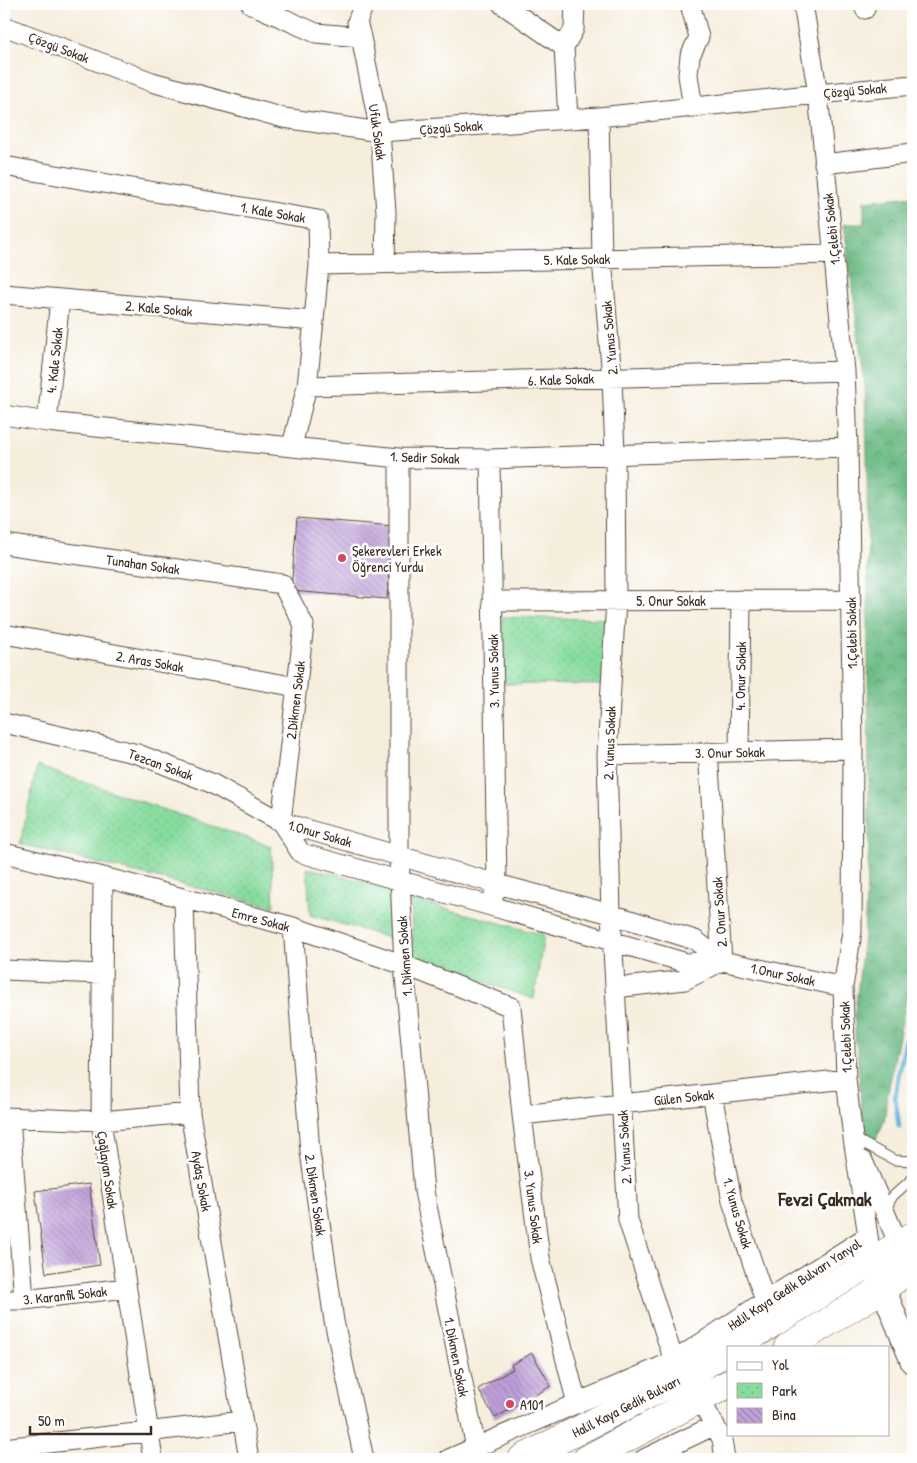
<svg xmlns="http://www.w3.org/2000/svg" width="917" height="1463" font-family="'Patrick Hand',sans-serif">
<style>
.forest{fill:url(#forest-crowns);stroke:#547252}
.park{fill:url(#park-dots);stroke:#60825e}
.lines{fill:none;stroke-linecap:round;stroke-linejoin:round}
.stream{stroke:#61b3dc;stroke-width:5}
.building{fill:url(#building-back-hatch)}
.service-casing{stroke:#57473b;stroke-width:11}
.minor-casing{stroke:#57473b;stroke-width:21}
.tertiary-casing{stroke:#57473b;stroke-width:26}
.trunk-casing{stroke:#57473b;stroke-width:29}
.service{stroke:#fff;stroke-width:9}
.minor{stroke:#fff;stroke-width:19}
.tertiary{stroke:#fff;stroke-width:24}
.trunk{stroke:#fff;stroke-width:28}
.poi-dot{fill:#d1495b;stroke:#fff;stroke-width:2}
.labels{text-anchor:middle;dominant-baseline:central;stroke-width:5;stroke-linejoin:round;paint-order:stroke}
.street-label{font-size:14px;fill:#3b2a1e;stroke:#fff}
.poi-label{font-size:14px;fill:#3b2a1e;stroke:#fff;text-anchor:start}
.district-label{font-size:19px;font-weight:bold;fill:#3b2a1e;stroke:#fff}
</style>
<defs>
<pattern id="forest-crowns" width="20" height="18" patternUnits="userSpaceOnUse" patternTransform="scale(1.25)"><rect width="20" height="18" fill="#6cbb85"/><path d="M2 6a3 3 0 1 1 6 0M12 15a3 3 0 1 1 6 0" fill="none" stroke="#5a986c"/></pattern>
<pattern id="park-dots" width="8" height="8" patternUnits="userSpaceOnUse" patternTransform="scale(1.25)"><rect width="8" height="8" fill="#86db9e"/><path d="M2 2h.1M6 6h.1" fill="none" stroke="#75bc88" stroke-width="1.8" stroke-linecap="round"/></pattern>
<pattern id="building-back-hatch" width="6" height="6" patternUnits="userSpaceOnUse" patternTransform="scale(1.25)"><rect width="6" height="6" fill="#bfa0da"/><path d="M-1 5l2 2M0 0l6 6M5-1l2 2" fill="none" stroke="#9c83b0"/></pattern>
</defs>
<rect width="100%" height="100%" fill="#fff"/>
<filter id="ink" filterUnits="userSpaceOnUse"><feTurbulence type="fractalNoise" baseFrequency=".02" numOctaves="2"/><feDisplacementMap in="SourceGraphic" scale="10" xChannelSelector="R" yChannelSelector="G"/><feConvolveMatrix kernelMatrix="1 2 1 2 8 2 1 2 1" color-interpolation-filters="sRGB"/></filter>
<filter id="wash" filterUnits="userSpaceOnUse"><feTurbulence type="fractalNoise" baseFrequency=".0096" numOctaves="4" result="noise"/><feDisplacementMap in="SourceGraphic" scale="20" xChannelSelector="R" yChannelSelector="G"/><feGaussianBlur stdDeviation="1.12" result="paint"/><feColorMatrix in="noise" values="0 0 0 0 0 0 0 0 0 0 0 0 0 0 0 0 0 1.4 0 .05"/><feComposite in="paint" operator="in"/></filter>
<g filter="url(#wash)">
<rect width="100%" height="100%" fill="#f6eedd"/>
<path class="forest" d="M913 196V966L886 1102C886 1119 883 1126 875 1140L869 1135 865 1129 862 1115 857 1047 855 1042V1011L864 935 869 845 867 453 865 387 844 224H864V201Z"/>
<path class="park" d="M502 617 605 619 604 685 501 684Z
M37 766 271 846 274 907 20 844Z
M307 868 389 887 393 939 310 915Z
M411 899 544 935 534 999 413 958Z"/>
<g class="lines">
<path class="stream" d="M899 1126 895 1098 898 1077 913 1007"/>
</g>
<g id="blocks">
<path class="building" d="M297 518 393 526 387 599 291 591Z
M89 1184 100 1265 46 1273 35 1191Z
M532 1353 551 1386 495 1418 478 1389 513 1369 511 1365Z"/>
</g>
</g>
<g filter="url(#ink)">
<use href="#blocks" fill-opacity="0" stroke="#57473b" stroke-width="1"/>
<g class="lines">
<defs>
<path id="service" d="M854 1138 894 1160 913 1161
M885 1210 893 1196 913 1178"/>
<path id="minor" d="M251 4 316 33 361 37
M364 4 357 22 361 37 380 132 386 212 385 263
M502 4 564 47
M690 4 699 37 690 56 688 75 693 108
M803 4 818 94 845 371 848 447 853 749 852 932 843 987 846 1079 853 1138 872 1262
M864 4 865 9
M4 26 152 82 284 118 380 132 599 117 818 94 913 85
M599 117 602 259 612 378 615 454 616 600 607 755 611 914 628 1220 674 1361
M568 119 564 47 574 29 575 4
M824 164 913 153
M4 166 318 220 319 265 314 321 307 386 292 446
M319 265 834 254
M4 294 314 321
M307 386 845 371
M4 415 47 422 399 458 490 459 848 447
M47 422 60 299
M399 458V855L404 965 424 1191 476 1448
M490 459 497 884 494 895
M4 544 282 584 304 625 281 822
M492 601 851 600
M4 634 297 687
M4 723 138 754 211 783 281 822 497 884 611 914 695 940 722 961 843 987
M739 751 741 600
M607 755 853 749
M281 822 301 853 491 906 687 963 722 961
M4 853 103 877 293 927 404 965 511 1007 522 1115 540 1258 577 1404
M103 877 101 1121 153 1459
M184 899 190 1113 249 1459
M293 927 310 1152 334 1321 364 1459
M4 970 101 974
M615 988 685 980 722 961 708 752
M712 1094 732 1201 765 1301
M522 1115 846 1079
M4 1117 101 1121 190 1113
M10 1118 24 1300
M863 1161 899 1245
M4 1300H24L126 1288
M700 1399 722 1439 725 1459
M4 1448 242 1421
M449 1459 674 1361 765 1301 868 1236
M644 1459 715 1425"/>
<path id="tertiary" d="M876 1271 913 1362"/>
<path id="trunk" d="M734 1347 913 1236
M788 1347 883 1288 913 1267
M522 1459 694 1371 728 1350
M587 1459 728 1384"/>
</defs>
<use href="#service" class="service-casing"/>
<use href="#minor" class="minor-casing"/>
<use href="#tertiary" class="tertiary-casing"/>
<use href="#trunk" class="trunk-casing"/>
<use href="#service" class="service"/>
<use href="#minor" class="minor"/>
<use href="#tertiary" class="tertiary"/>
<use href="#trunk" class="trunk"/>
</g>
</g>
<g class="poi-dot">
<circle cx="342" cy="558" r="5"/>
<circle cx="510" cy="1404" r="5"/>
</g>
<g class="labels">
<g class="street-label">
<text transform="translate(59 47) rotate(21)">Çözgü Sokak</text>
<text transform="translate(855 90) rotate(-5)">Çözgü Sokak</text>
<text transform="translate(451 127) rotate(-4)">Çözgü Sokak</text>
<text transform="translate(378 132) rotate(82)">Ufuk Sokak</text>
<text transform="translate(273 212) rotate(10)">1. Kale Sokak</text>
<text transform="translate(831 229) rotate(-96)">1.Çelebi Sokak</text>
<text transform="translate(577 259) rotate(-1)">5. Kale Sokak</text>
<text transform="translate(159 308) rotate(5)">2. Kale Sokak</text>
<text transform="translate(609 338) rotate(-95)">2. Yunus Sokak</text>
<text transform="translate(54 360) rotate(-84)">4. Kale Sokak</text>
<text transform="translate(561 379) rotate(-2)">6. Kale Sokak</text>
<text transform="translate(425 457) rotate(2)">1. Sedir Sokak</text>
<text transform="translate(143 564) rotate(8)">Tunahan Sokak</text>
<text x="671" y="600">5. Onur Sokak</text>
<text transform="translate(851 633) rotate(-91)">1.Çelebi Sokak</text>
<text transform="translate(150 661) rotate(10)">2. Aras Sokak</text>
<text transform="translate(493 671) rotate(-91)">3. Yunus Sokak</text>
<text transform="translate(740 676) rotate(-89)">4. Onur Sokak</text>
<text transform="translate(295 700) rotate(-83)">2.Dikmen Sokak</text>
<text transform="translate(609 743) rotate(-88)">2. Yunus Sokak</text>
<text transform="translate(730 752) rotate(-1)">3. Onur Sokak</text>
<text transform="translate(161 764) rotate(20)">Tezcan Sokak</text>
<text transform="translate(320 833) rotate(16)">1.Onur Sokak</text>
<text transform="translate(719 912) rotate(-94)">2. Onur Sokak</text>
<text transform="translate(261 919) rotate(15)">Emre Sokak</text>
<text transform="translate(404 956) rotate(-94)">1. Dikmen Sokak</text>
<text transform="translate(783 974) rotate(12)">1.Onur Sokak</text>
<text transform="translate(845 1037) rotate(-92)">1.Çelebi Sokak</text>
<text transform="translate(684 1097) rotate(-6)">Gülen Sokak</text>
<text transform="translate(624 1147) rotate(-93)">2. Yunus Sokak</text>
<text transform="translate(108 1170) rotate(82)">Çağlayan Sokak</text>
<text transform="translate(202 1181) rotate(80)">Aydaş Sokak</text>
<text transform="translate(316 1195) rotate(82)">2. Dikmen Sokak</text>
<text transform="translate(534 1207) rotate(83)">3. Yunus Sokak</text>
<text transform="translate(738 1213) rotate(74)">1. Yunus Sokak</text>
<text transform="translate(794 1284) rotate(-33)">Halil Kaya Gedik Bulvarı Yanyol</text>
<text transform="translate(65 1295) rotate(-6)">3. Karanfil Sokak</text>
<text transform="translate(457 1357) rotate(79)">1. Dikmen Sokak</text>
<text transform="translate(626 1406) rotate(-27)">Halil Kaya Gedik Bulvarı</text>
</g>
<g class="poi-label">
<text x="352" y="550">Şekerevleri Erkek<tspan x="352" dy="16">Öğrenci Yurdu</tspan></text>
<text x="520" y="1404">A101</text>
</g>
<g class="district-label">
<text x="825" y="1199">Fevzi Çakmak</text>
</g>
</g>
<rect width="917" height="1463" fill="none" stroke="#fff" stroke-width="20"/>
<rect x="727" y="1346" width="162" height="90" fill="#ffffff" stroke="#b1aaa5"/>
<rect x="737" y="1362" width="25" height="8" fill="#ffffff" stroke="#b1aaa5"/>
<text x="772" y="1370" font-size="15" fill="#3b2a1e">Yol</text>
<rect x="737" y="1383" width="25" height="15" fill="url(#park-dots)" stroke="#b1aaa5"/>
<text x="772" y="1396" font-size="15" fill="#3b2a1e">Park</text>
<rect x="737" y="1408" width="25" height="15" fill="url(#building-back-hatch)" stroke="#b1aaa5"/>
<text x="772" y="1420" font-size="15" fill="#3b2a1e">Bina</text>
<path d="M30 1426v8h121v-8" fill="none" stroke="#3b2a1e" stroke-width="2.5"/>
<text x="38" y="1426" font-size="15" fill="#3b2a1e" stroke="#ffffff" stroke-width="4" paint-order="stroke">50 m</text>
</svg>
